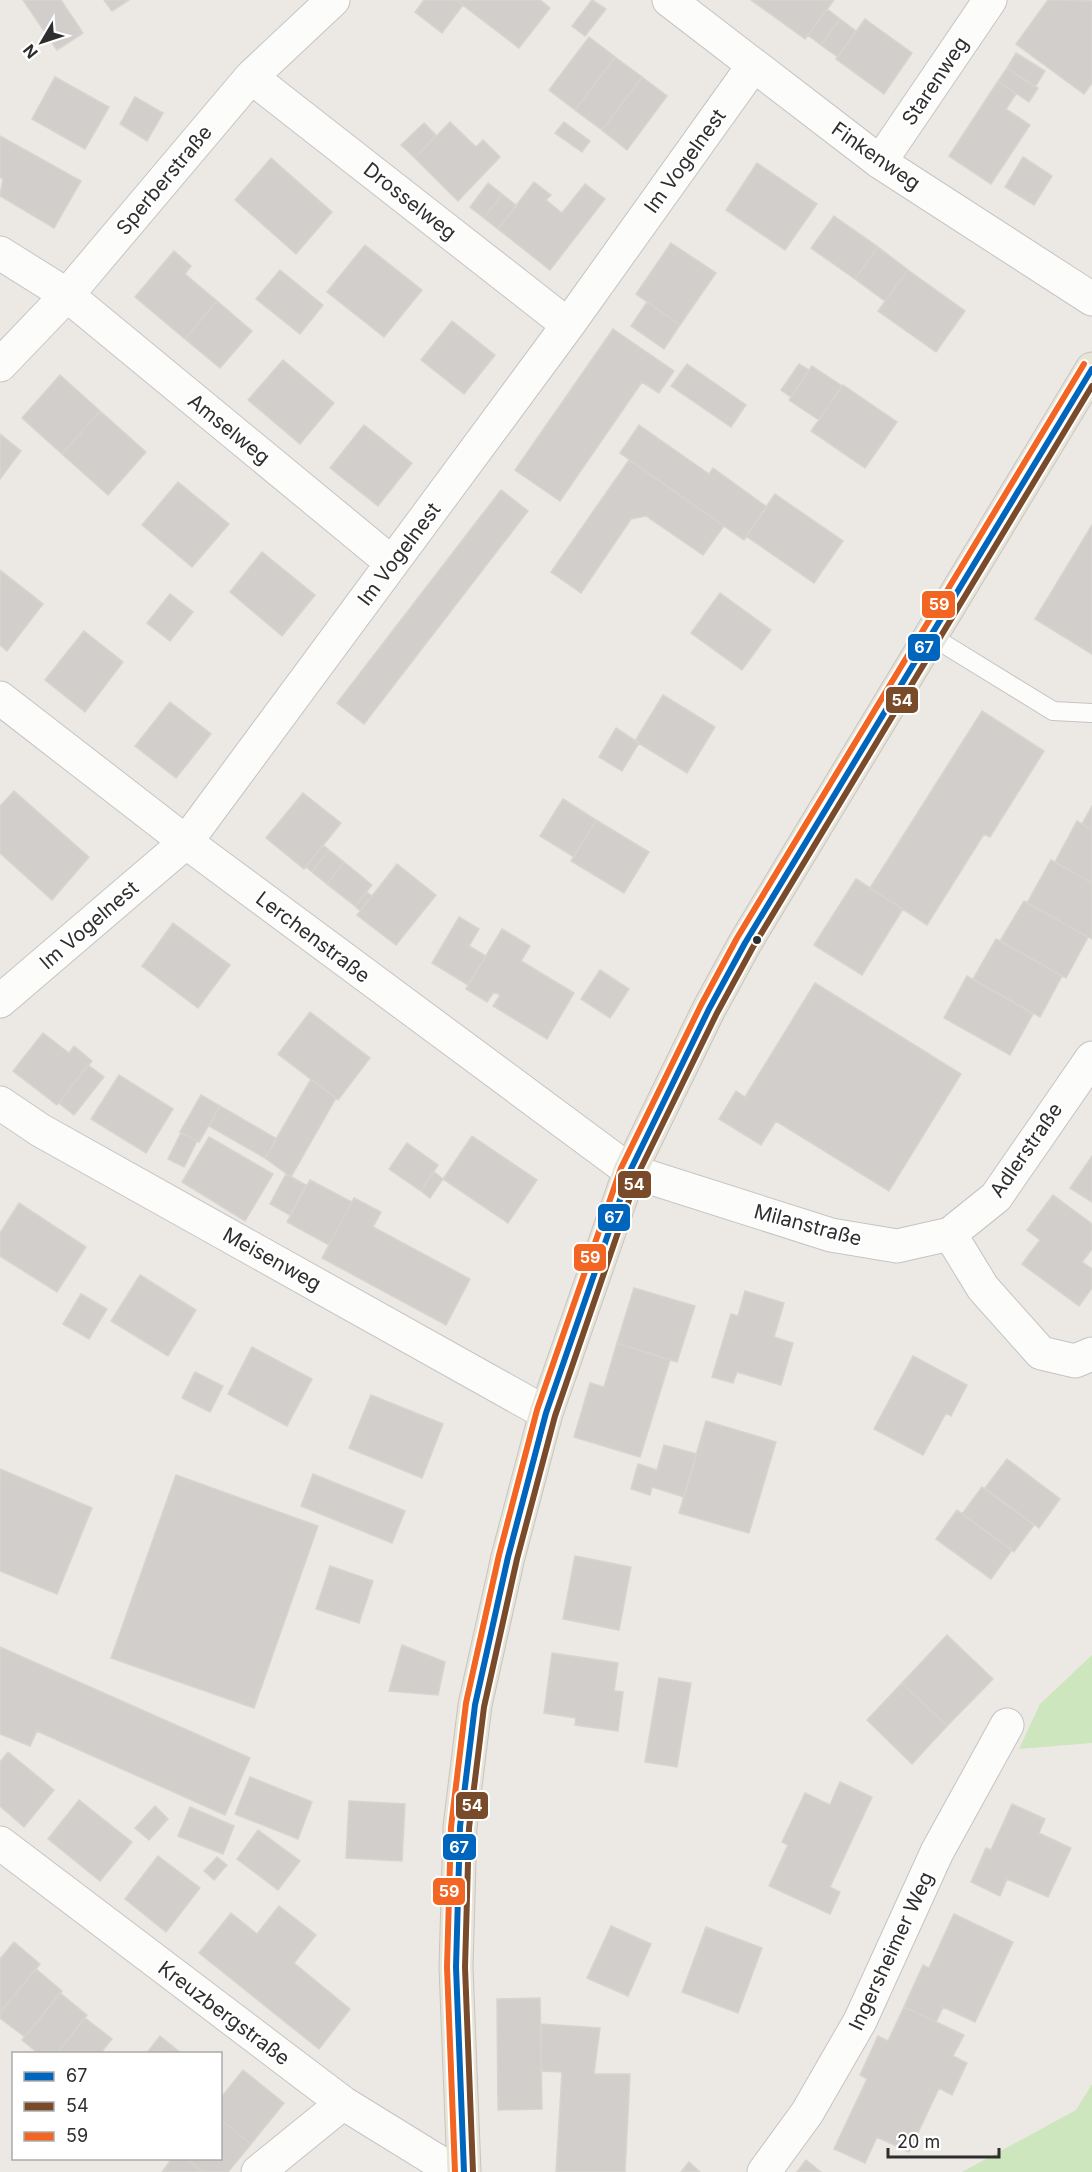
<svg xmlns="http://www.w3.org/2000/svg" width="1092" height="2172" font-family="Inter,sans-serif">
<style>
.green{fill:#cee6be}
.building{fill:#d1cecb;stroke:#d7d4d0;stroke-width:1.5}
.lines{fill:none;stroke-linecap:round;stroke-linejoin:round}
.service-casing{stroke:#c5c4c5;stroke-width:20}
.minor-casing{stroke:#c5c4c5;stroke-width:35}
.primary-casing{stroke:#c6c5c4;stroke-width:35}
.service{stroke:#fcfcfb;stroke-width:18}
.minor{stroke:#fcfcfb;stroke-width:33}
.primary{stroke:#e8e4d6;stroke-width:33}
.bus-1-casing{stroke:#fff;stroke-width:10}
.bus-2-casing{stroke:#fff;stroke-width:10}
.bus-3-casing{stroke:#fff;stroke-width:10}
.bus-1{stroke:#0065bd;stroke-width:6}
.bus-2{stroke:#7a4b2a;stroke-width:6}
.bus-3{stroke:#f26522;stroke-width:6}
.bus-dot{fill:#2e2e2e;stroke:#fff;stroke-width:2}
.labels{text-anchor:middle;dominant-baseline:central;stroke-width:4.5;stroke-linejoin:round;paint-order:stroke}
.street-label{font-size:20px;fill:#2e2e2e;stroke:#fff}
.line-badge{stroke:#fff;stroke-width:2}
.badge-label{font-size:16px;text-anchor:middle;font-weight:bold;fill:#fff}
</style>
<rect width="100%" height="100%" fill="#ece8e4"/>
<path class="green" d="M1092 1655V1743L1019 1749 1040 1704Z
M1092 2084V2172H962L1076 2110Z"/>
<path class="building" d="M23 0H61L83 33 57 50Z
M104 0H129L112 11Z
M424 0H456L463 5 442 33 415 12Z
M456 0H540L550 8 519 48Z
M592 0 606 9 585 36 572 26Z
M751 0H834L805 39Z
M1048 0 1092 1V83L1084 94 1016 44Z
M827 9 840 19 821 45 808 35Z
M840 19 856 31 838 57 821 45Z
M865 19 912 53 884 94 836 59Z
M589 37 615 57 575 110 549 90Z
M1016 53 1045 71 1035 87 1007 68Z
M615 57 642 77 602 130 575 110Z
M1007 68 1038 88 1029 102 998 81Z
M55 77 109 107 85 149 32 119Z
M642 77 667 96 627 150 602 130Z
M998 81 1016 94 1006 109 1030 125 991 184 949 156Z
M135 97 163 113 147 141 120 124Z
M450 122 476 147 483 140 500 157 458 201 415 158Z
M564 122 590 141 582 152 555 133Z
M424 123 436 135 415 158 401 145Z
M0 136 81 181 54 228 0 196 3 179 0 177Z
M1023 157 1052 176 1034 205 1005 187Z
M271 158 332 212 296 254 235 200Z
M757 163 817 204 785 250 726 210Z
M534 182 551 195 546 200 562 213 585 184 605 199 550 270 498 229Z
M488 183 502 194 484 218 470 207Z
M502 194 517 206 498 229 484 218Z
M834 216 878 247 855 279 811 248Z
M671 243 716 273 680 325 636 294Z
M365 245 422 290 384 337 327 292Z
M878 247 908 270 885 301 855 279Z
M174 251 191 266 185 274 217 301 185 339 135 297Z
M280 270 323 305 300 334 256 299Z
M908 270 965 311 936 352 878 311Z
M217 301 252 331 220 368 185 339Z
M647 302 680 325 664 349 631 326Z
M452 321 495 355 464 394 421 360Z
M613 329 674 371 659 393 642 382 560 501 515 470Z
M283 360 334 403 300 444 248 400Z
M687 364 746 405 731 427 671 386Z
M799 364 809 370 791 397 781 390Z
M812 366 842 386 819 420 789 400Z
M60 375 100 411 62 454 22 418Z
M843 385 897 422 865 468 811 431Z
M100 411 146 452 108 495 62 454Z
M364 425 412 463 378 506 330 468Z
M639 425 709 474 713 468 767 507 744 540 620 453Z
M0 434 21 451 0 479Z
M629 460 724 526 703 555 646 516 631 519 581 593 551 572Z
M178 482 229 524 192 567 142 525Z
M501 490 528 511 364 724 337 703Z
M775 494 843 541 814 583 746 536Z
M1092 525V654L1035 619Z
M262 552 315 595 282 636 230 592Z
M0 570 43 604 7 651 0 645Z
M720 593 771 630 742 670 691 633Z
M170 594 193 612 170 641 147 623Z
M84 631 123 662 85 712 45 680Z
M663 695 715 727 687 773 635 741Z
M170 702 211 734 176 778 135 746Z
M982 711 1044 751 990 837 984 834 927 925 870 888Z
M616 728 639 743 622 771 599 757Z
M14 791 89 857 52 900 0 853V806Z
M303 793 341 823 304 869 266 838Z
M563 799 596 820 574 857 540 836Z
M1092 806V830L1082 824Z
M596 820 649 852 624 893 571 861Z
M1077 821 1092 830V883L1055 862Z
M323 845 329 850 312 872 306 867Z
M329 850 344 862 327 884 312 872Z
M1051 860 1092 883V939L1027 903Z
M344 862 372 885 355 906 327 884Z
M397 864 436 895 396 945 357 915Z
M856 879 903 909 862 975 814 945Z
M367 892 372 896 360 911 355 906Z
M1024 901 1088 937 1066 978 1000 941Z
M459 917 479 929 469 946 486 956 468 985 432 963Z
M173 923 230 965 198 1008 142 966Z
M502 929 530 946 521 961 574 993 547 1039 493 1006 500 995 494 992 487 1002 466 989Z
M996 939 1062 976 1040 1017 973 979Z
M600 970 629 989 610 1018 581 999Z
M967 976 1033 1014 1010 1055 944 1018Z
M815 983 961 1074 889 1191 776 1121 761 1145 719 1119 736 1091 745 1097Z
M310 1012 370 1058 338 1100 278 1054Z
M43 1033 69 1053 74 1046 92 1061 57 1105 13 1071Z
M88 1065 104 1077 74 1115 59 1103Z
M119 1075 173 1109 146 1153 91 1119Z
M311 1079 336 1098 291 1177 265 1158Z
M201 1095 220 1106 199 1142 180 1132Z
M220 1106 277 1139 265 1158 209 1126Z
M181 1133 197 1141 184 1167 168 1159Z
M472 1136 537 1180 508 1223 443 1179Z
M209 1137 273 1174 245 1221 182 1182Z
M407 1143 438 1165 421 1191 389 1169Z
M1092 1156V1202L1070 1188Z
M434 1172 443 1179 430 1198 421 1191Z
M286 1174 306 1185 290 1215 270 1204Z
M310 1180 352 1202 329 1245 287 1222Z
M1053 1195 1092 1224V1249L1082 1262 1092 1269V1288L1079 1306 1022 1264 1040 1240 1027 1230Z
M354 1198 381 1212 373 1227 470 1279 446 1325 322 1258Z
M19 1203 86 1247 57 1292 0 1256V1233Z
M140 1275 196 1310 168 1356 111 1321Z
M634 1288 695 1306 677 1362 617 1343Z
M745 1291 784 1303 774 1337 793 1343 781 1385 737 1372 733 1383 712 1377 731 1314 738 1316Z
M81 1294 107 1309 89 1339 63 1324Z
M617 1343 670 1360 640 1457 574 1437 590 1383 604 1387Z
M252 1347 312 1379 287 1426 228 1394Z
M913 1356 967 1385 951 1416 946 1413 923 1455 874 1429Z
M195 1372 223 1386 210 1412 182 1398Z
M371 1395 443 1424 422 1478 349 1448Z
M706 1421 776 1442 749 1533 679 1513Z
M664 1445 697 1454 684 1497 652 1487 650 1495 631 1489 638 1464 657 1470Z
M1007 1459 1060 1499 1039 1528 985 1488Z
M0 1469 92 1508 57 1594 0 1571Z
M313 1474 405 1511 392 1543 301 1506Z
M176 1475 318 1526 254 1708 111 1658Z
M982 1487 1034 1525 1014 1552 962 1514Z
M957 1510 1012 1550 991 1579 936 1539Z
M575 1556 631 1567 619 1630 563 1619Z
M330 1566 373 1581 359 1623 316 1609Z
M947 1635 993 1679 947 1726 902 1683Z
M402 1645 445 1662 438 1695 389 1691Z
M0 1647 250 1758 225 1815 37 1731 30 1746 0 1734Z
M552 1653 618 1663 614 1691 623 1692 618 1731 575 1725 576 1718 544 1713Z
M659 1678 691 1683 677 1767 645 1762Z
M902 1683 947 1726 912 1764 867 1720Z
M8 1752 54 1790 24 1827 0 1806V1762Z
M250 1777 312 1802 298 1839 235 1814Z
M840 1782 872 1797 830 1887 840 1892 830 1914 769 1886 788 1845 782 1842 805 1793 830 1805Z
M79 1800 132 1842 100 1881 48 1839Z
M349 1801 405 1804 402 1861 346 1858Z
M1012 1804 1045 1819 1039 1833 1071 1848 1048 1897 1007 1879 1000 1896 971 1882 986 1848 991 1850Z
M155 1806 168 1819 149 1840 135 1828Z
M190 1807 234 1826 223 1854 178 1836Z
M258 1830 300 1861 278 1890 237 1859Z
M158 1856 200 1888 166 1932 125 1899Z
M217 1857 227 1865 214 1880 204 1871Z
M279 1906 316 1935 294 1963 350 2009 319 2049 199 1953 231 1913 257 1934Z
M954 1914 1013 1942 975 2022 943 2007 936 2022 904 2007 923 1965 929 1968Z
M611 1926 651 1944 628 1996 587 1978Z
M706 1927 762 1948 738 2013 682 1992Z
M14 1942 40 1964 0 2013V1959Z
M36 1969 62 1991 25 2037 0 2018V2013Z
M60 1993 87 2015 56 2054H39L22 2040Z
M540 1998 542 2109 498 2110 497 1999Z
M904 2007 964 2035 953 2056 967 2063 952 2095 939 2088 909 2152 877 2137 865 2163 834 2149 867 2079 860 2075 878 2036 888 2041Z
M85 2018 112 2039 100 2054H56Z
M541 2024 600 2028 594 2074H630L625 2172H556L562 2072 541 2071Z
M160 2036 182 2054H146Z
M243 2070 284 2103 251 2144 220 2119V2099Z
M220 2119 251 2144 228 2172H203L186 2158H220Z
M172 2158H186L203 2172H162Z
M806 2160 821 2172H797Z
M689 2162 700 2172H681Z"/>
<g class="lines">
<defs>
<path id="service" d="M931 636 1053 711 1092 713"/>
<path id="minor" d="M669 0 880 162 1092 299
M251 77 568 325
M880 162 990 0
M0 253 67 295 392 563
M0 365 67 295 251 77 333 0
M0 698 186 842 630 1171 831 1235 897 1246 950 1234 996 1197 1092 1058
M0 1001 186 842 568 325 753 66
M0 1103 40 1130 546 1413
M950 1234 983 1288 1041 1353 1075 1361 1092 1354
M0 1843 343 2103 455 2172
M258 2172 343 2103
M764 2172 807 2113 860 2021 937 1852 1007 1725"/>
<path id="primary" d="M464 2172 456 1967 460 1827 475 1705 508 1557 546 1413 630 1171 709 1009 745 943 1092 369"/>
</defs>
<use href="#service" class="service-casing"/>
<use href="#minor" class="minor-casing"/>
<use href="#primary" class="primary-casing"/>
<use href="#service" class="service"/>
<use href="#minor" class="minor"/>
<use href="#primary" class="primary"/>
<defs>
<path id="bus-1" d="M464 2172 456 1967 460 1827 475 1705 508 1557 546 1413 630 1171 709 1009 745 943 1092 369"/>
<path id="bus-2" d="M473 2172 465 1967 469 1828 484 1707 517 1559 555 1416 638 1174 717 1013 753 947 1092 386"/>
<path id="bus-3" d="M455 2172 447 1967 451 1827 466 1703 499 1555 537 1410 621 1168 701 1005 737 938 1084 364"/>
</defs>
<use href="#bus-1" class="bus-1-casing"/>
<use href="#bus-2" class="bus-2-casing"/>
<use href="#bus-3" class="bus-3-casing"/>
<use href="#bus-1" class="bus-1"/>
<use href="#bus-2" class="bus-2"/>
<use href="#bus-3" class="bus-3"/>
</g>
<circle class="bus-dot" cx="757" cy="940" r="5"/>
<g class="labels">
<g class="street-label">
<text transform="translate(935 81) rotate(-56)">Starenweg</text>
<text transform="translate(876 156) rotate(35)">Finkenweg</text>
<text transform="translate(685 161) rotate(-54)">Im Vogelnest</text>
<text transform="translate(164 180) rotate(-50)">Sperberstraße</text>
<text transform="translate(410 201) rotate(38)">Drosselweg</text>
<text transform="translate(229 429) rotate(39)">Amselweg</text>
<text transform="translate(399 554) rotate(-53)">Im Vogelnest</text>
<text transform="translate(89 925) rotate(-41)">Im Vogelnest</text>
<text transform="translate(313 937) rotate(37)">Lerchenstraße</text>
<text transform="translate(1026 1150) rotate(-55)">Adlerstraße</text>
<text transform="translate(808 1225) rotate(15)">Milanstraße</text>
<text transform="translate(272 1259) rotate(29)">Meisenweg</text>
<text transform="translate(891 1951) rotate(-65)">Ingersheimer Weg</text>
<text transform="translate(224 2013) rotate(37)">Kreuzbergstraße</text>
</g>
</g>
<g class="line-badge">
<rect x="921" y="590" width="35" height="29" rx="6" fill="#f26522"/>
<rect x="907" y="633" width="34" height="29" rx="6" fill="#0065bd"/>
<rect x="885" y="686" width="34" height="28" rx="6" fill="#7a4b2a"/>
<rect x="617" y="1170" width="35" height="29" rx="6" fill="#7a4b2a"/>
<rect x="597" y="1203" width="34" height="29" rx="6" fill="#0065bd"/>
<rect x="573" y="1243" width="34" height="29" rx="6" fill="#f26522"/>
<rect x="455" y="1791" width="34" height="29" rx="6" fill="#7a4b2a"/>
<rect x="442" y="1833" width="35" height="28" rx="6" fill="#0065bd"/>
<rect x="432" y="1877" width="34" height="29" rx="6" fill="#f26522"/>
</g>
<g class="badge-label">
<text x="939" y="610">59</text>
<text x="924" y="653">67</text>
<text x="902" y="706">54</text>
<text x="634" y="1190">54</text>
<text x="614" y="1223">67</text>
<text x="590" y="1263">59</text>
<text x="472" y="1811">54</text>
<text x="459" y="1853">67</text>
<text x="449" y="1897">59</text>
</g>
<rect x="12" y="2052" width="210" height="108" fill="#ffffff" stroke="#ababab" stroke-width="1.5"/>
<rect x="24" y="2072" width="30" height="9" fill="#0065bd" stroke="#ababab" stroke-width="1.5"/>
<text x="66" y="2082" font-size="18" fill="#2e2e2e">67</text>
<rect x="24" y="2102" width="30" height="9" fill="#7a4b2a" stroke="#ababab" stroke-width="1.5"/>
<text x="66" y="2112" font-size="18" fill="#2e2e2e">54</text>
<rect x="24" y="2132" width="30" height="9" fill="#f26522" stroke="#ababab" stroke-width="1.5"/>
<text x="66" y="2142" font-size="18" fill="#2e2e2e">59</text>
<g transform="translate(42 42) rotate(231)" stroke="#ffffff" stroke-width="4.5" paint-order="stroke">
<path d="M0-4.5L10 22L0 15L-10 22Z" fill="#2e2e2e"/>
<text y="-9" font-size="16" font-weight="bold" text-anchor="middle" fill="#2e2e2e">N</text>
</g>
<path d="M888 2148v9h111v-9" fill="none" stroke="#2e2e2e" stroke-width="3"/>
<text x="897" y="2148" font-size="18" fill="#2e2e2e" stroke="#ffffff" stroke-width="4.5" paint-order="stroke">20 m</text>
</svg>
